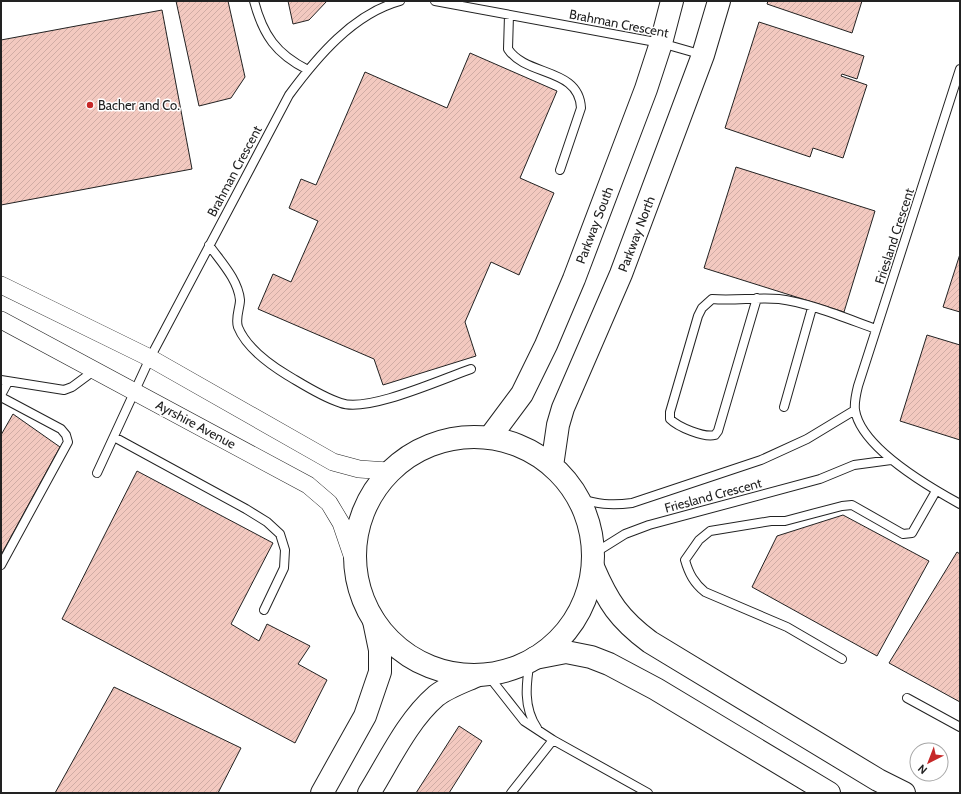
<svg xmlns="http://www.w3.org/2000/svg" width="961" height="794" font-family="Cabin,sans-serif">
<style>
.building{fill:url(#building-hatch);stroke:#222}
.lines{fill:none;stroke-linecap:round;stroke-linejoin:round}
.lane-casing{stroke:#222;stroke-width:10}
.street-casing{stroke:#222;stroke-width:18}
.secondary-casing{stroke:#222;stroke-width:24}
.primary-casing{stroke:#222;stroke-width:24}
.highway-casing{stroke:#222;stroke-width:24}
.lane{stroke:#fff;stroke-width:8}
.street{stroke:#fff;stroke-width:17}
.secondary{stroke:#fff;stroke-width:22}
.primary{stroke:#fff;stroke-width:22}
.highway{stroke:#fff;stroke-width:22}
.poi-dot{fill:#c62828;stroke:#fff;stroke-width:1.5}
.labels{text-anchor:middle;dominant-baseline:central;stroke-width:3;stroke-linejoin:round;paint-order:stroke}
.street-label{font-size:13px;fill:#222;stroke:#fff}
.poi-label{font-size:13px;fill:#222;stroke:#fff;text-anchor:start}
</style>
<defs>
<pattern id="building-hatch" width="6" height="6" patternUnits="userSpaceOnUse"><rect width="6" height="6" fill="#f3c9c0"/><path d="M-1 1l2-2M0 6l6-6M5 7l2-2" fill="none" stroke="#d0aca5"/></pattern>
</defs>
<rect width="100%" height="100%" fill="#fff"/>
<path class="building" d="M176 1H228L245 77 231 98 199 106Z
M288 1H327L309 20 293 24Z
M768 1H862L852 33 767 4Z
M162 10 192 169 1 205V40Z
M759 22 864 56 857 79 842 74 841 76 867 85 843 158 813 148 810 157 725 128Z
M470 53 557 91 520 178 554 193 519 275 491 262 465 322 476 356 383 385 374 359 258 309 273 274 291 282 318 221 289 208 301 179 316 185 365 72 447 108Z
M736 167 875 211 844 312 704 268Z
M960 254V312L943 307Z
M927 335 960 345V440L900 421Z
M13 414 60 447 1 555V435Z
M137 471 273 543 231 624 259 641 267 624 310 646 298 664 327 680 295 743 62 619Z
M843 515 929 561 877 656 752 587 777 536Z
M957 552 960 554V702L889 663Z
M114 687 241 748 218 793H55Z
M459 726 482 741 449 793H416Z"/>
<g class="lines">
<defs>
<path id="lane" d="M254 1C263 35 276 54 308 70
M435 1 661 43 703 55
M509 15 508 49C526 77 579 67 581 108L560 170
M960 69 858 386C856 394 854 402 855 410 861 448 929 487 960 504
M209 245C220 261 238 279 240 300 240 308 235 318 238 327 246 347 269 364 287 375 304 385 322 397 341 403 367 413 442 379 471 369
M757 298 718 431 715 435C704 438 678 427 670 419V412L698 316 702 308 712 299C734 301 757 297 779 299 807 302 848 319 876 329
M1 380 64 390 72 387 95 370
M1 395 8 382
M1 397 61 429 66 435 68 442 1 565
M784 407 812 308
M114 437 246 509 267 522 280 534 285 550 284 568 264 610
M97 473 150 358 289 95C317 57 353 14 400 1
M577 498C598 504 610 506 632 503L761 460 807 439 855 410
M593 554 625 534 649 525 820 479 854 465 891 460
M842 659 787 627 705 592C694 583 689 574 685 560L699 540 710 531 771 521H785L842 506 852 505 903 534 912 533 936 491
M530 660C526 684 523 707 537 728
M487 674 524 721 553 740 648 793
M907 698 960 727
M511 793 553 740"/>
<path id="street" d="M1 285 150 358 333 462 359 469 388 471
M1 320 308 485 329 503 341 523 355 564"/>
<path id="secondary" d="M322 793 365 716 380 672V650L374 621
M369 793C389 761 407 721 436 696 447 687 465 681 478 675"/>
<path id="primary" d="M490 437 522 394 546 345 574 279 646 89 661 43 672 1
M355 556a119 119 0 1 1 238 0a119 119 0 1 1-238 0Z
M552 466 558 425 563 408 621 274 703 55 719 1"/>
<path id="highway" d="M593 567C608 602 619 619 650 642L878 780 904 793
M535 658 566 652 591 657 609 664 656 689 829 793"/>
</defs>
<use href="#lane" class="lane-casing"/>
<use href="#street" class="street-casing"/>
<use href="#secondary" class="secondary-casing"/>
<use href="#primary" class="primary-casing"/>
<use href="#highway" class="highway-casing"/>
<use href="#lane" class="lane"/>
<use href="#street" class="street"/>
<use href="#secondary" class="secondary"/>
<use href="#primary" class="primary"/>
<use href="#highway" class="highway"/>
</g>
<circle class="poi-dot" cx="90" cy="105" r="4"/>
<g class="labels">
<g class="street-label">
<text transform="translate(619 23) rotate(11)">Brahman Crescent</text>
<text transform="translate(234 171) rotate(-62)">Brahman Crescent</text>
<text transform="translate(594 225) rotate(-69)">Parkway South</text>
<text transform="translate(636 234) rotate(-69)">Parkway North</text>
<text transform="translate(894 236) rotate(-72)">Friesland Crescent</text>
<text transform="translate(196 424) rotate(28)">Ayrshire Avenue</text>
<text transform="translate(713 495) rotate(-15)">Friesland Crescent</text>
</g>
<g class="poi-label">
<text x="98" y="105">Bacher and Co.</text>
</g>
</g>
<rect width="961" height="794" fill="none" stroke="#222222" stroke-width="4"/>
<g transform="translate(929 762) rotate(222)"><circle r="19" fill="#ffffff" stroke="#a7a7a7"/>
<path d="M0-3L7 15L0 10L-7 15Z" fill="#c62828"/>
<text y="-6" font-size="11" font-weight="bold" text-anchor="middle" fill="#222222">N</text>
</g>
</svg>
